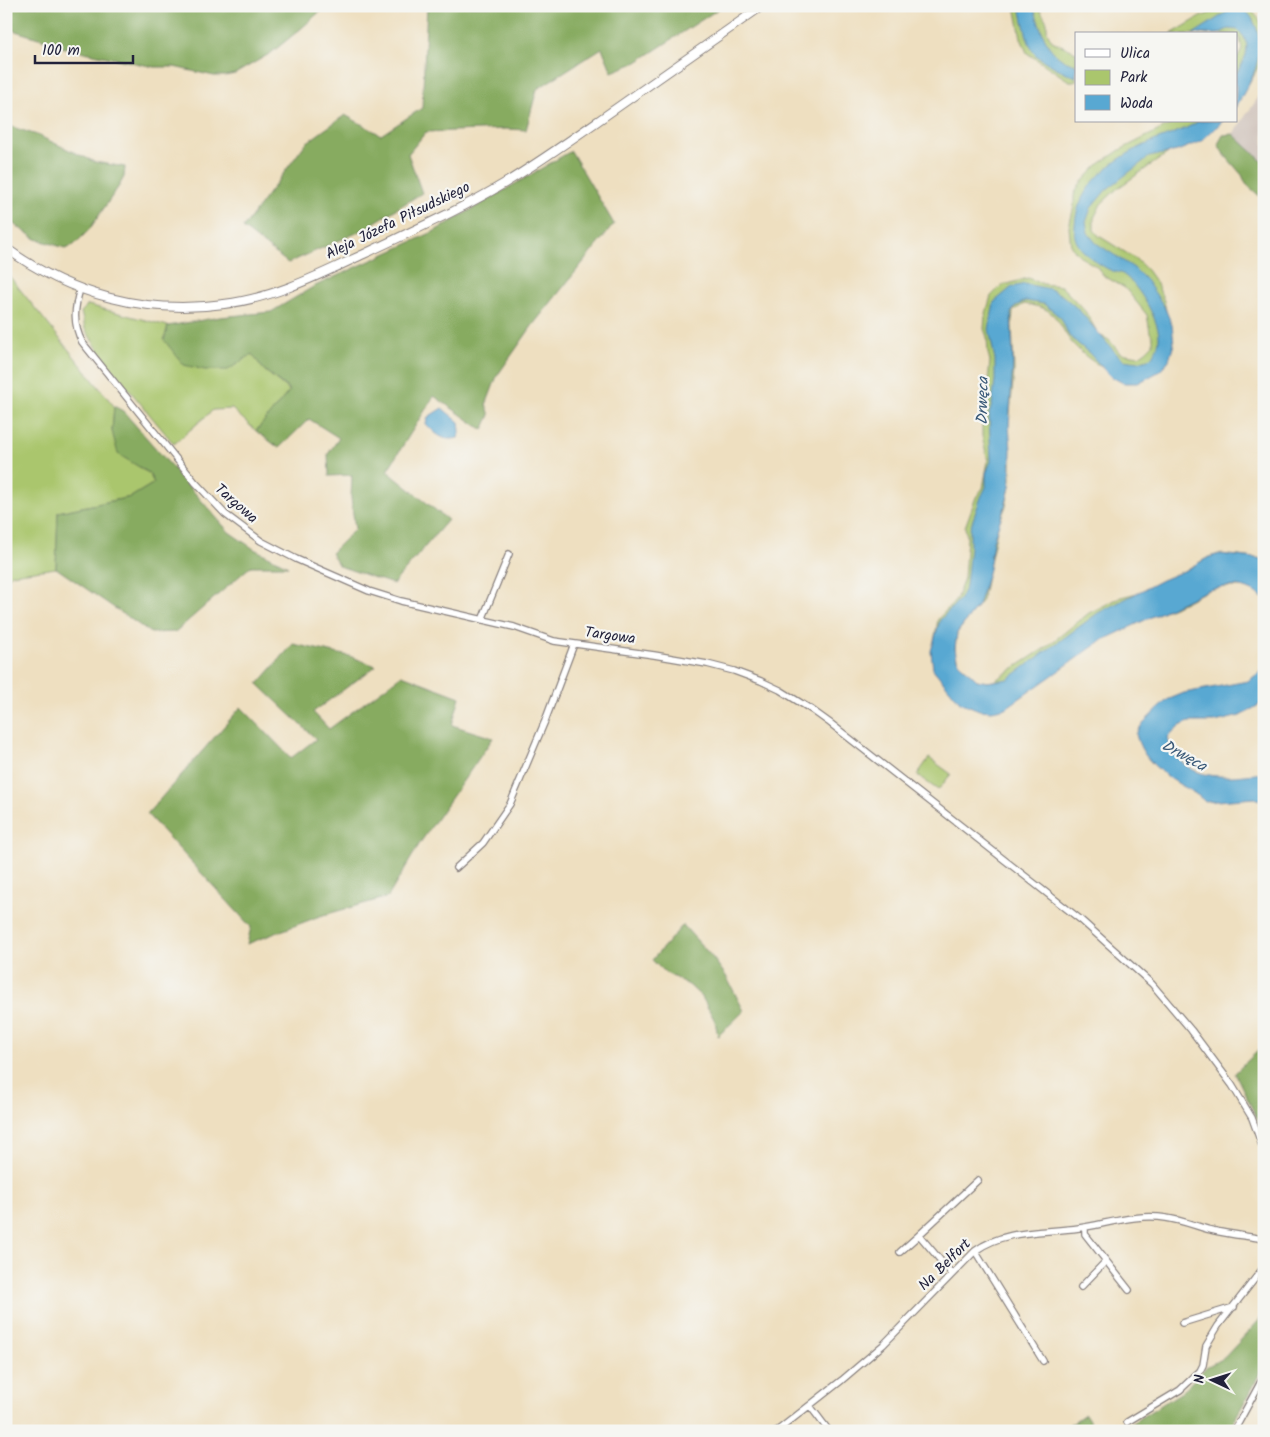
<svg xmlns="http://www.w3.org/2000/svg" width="1270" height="1437" font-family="Kalam,sans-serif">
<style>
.industrial{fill:#cec1b9}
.green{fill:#aac66d;stroke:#667454}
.forest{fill:#87ab60;stroke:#54664e}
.water{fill:#58a8d2;stroke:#3d6586}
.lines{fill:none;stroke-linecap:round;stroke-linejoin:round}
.street-casing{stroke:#88807e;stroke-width:8}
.secondary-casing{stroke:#88807e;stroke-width:10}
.street{stroke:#fff;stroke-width:5.5}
.secondary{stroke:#fff;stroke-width:8}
.labels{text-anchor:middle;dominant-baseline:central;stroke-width:4.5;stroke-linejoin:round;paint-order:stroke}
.street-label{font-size:15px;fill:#22223b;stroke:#f6f6f2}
.water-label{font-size:16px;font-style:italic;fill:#385877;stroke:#f6f6f2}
</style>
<rect width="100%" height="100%" fill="#f6f6f2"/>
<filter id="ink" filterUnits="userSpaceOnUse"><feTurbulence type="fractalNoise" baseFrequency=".02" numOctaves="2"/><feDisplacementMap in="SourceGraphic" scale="10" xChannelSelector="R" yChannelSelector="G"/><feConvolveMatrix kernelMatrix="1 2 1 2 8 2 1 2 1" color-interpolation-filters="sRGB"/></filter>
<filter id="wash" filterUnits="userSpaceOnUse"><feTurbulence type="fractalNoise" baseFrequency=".0096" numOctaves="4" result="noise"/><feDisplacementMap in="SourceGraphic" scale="20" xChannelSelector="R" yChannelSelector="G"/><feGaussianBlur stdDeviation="1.12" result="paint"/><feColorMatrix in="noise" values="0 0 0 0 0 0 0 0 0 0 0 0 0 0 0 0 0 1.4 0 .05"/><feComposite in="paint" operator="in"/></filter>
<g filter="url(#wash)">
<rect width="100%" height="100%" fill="#eedfc0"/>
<path class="industrial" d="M1264 89V163L1233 134Z"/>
<path class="green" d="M1015 6H1038L1047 22V32L1052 41 1076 52V81H1069L1027 53 1021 38Z
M1229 6H1243L1251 10 1259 19 1264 31V54L1259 66 1236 105V60L1242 49 1240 39 1236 34H1171L1200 17Z
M1177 121H1221L1184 142 1118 188 1101 204 1094 218V230L1099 236 1136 259 1147 270 1157 284 1164 301 1172 339 1165 362 1126 379C1106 370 1090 362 1075 346 1063 335 1060 315 1043 308 1038 306 1030 305 1024 304L1013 311 1012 325 1014 371 1008 435 1011 461V481L1006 506 998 525 982 600 957 633 955 648 957 659 961 665 977 680 987 682 994 681 1045 648 1089 613 1121 597 1137 593 1186 570 1209 557 1220 554 1264 559V599L1254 590 1246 587H1223L1208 590 1181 604 1108 634 994 705 934 642 938 619 956 600 964 578 967 538 965 527 976 497 983 488 988 461 982 436V424L984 398 987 392 990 361 988 353 987 337 984 329 985 317 991 296 1001 286 1028 278 1043 284 1061 286 1085 311 1099 335 1109 340 1120 353 1139 356 1146 351 1153 344V338L1150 332 1147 315 1125 288 1104 276 1096 266 1082 258 1071 247 1069 227 1074 206V195L1079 185 1099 164 1120 150Z
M6 272 114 406 112 431 141 469 149 473 154 483 131 497 58 512 56 568 12 574 6 580V457L12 453 6 448Z
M88 305 168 326 164 340 252 353 264 370 290 391 256 431 232 409 213 410 174 444 106 362 85 329 81 312Z
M929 758 951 774 938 790 917 775Z"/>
<path class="forest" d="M6 6H326L303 27 271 53 235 74 225 76H214L174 67H154L61 47 52 42 12 30 6 27Z
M427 6H723L637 62 612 72 602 48 537 89 526 130 507 129 426 132 408 154 422 193 361 231 288 263 243 228 306 143 345 115 381 135 422 108Z
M6 125 37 135 95 162 125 167 124 177 119 186 89 230 74 245 65 248 36 239 6 219Z
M1233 134 1264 163V200L1246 184 1242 175 1223 153 1218 144 1223 135Z
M571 151 614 224 532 326 497 376 486 405 490 415 483 430 434 396 387 471 448 520 393 584 339 566 331 553 355 529 351 498 352 475 329 476 328 454 339 438 309 419 279 448 256 431 290 390 264 370 252 354 228 370H205L184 365 164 340 168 326 220 317 271 312 313 287 433 232Z
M114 406 123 411 229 532 254 549 288 566H251L175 632 151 633 56 568 58 512 131 497 154 483 149 473 118 454 112 431Z
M293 644 349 656 376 666 313 712 329 729 402 675 460 697 452 725 493 738 420 843 388 897 320 916 247 944 251 927 147 814 241 707 291 758 316 739 258 684Z
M683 925 713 958 726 976 744 1011 718 1036 715 1021 702 997 689 985 664 972 652 960Z
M1264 1045V1133L1235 1073Z
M1264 1315V1364L1253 1387 1228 1431H1119L1182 1392 1206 1367 1225 1357Z
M1085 1414 1096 1431H1060Z"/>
<path class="water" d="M1020 6H1033C1043 32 1046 58 1076 65V77C1066 73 1043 62 1035 54 1028 47 1022 17 1020 6Z
M1242 9C1251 14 1252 18 1256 27 1267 55 1250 82 1236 107V75L1246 55 1247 45 1244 37 1238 30 1228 29 1218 34H1193L1230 10Z
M1199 121H1223L1200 142 1177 151 1149 157 1106 190 1091 208 1086 222 1088 233 1096 243 1134 268 1146 280 1164 306 1172 325 1174 344 1169 360 1160 371 1138 383H1123L1110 376 1089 353 1069 336 1061 318 1044 304 1026 301 1016 306 1011 313 1013 361 1009 426 1011 450 1010 487 1006 503 993 541 989 569 982 593 978 605 957 633 955 648 957 659 961 665 977 680 987 682 1008 679 1098 613 1162 580 1186 570 1209 557 1220 554 1264 559V599C1246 583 1230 585 1208 590L1101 641 1006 708 992 711 979 710 960 702 933 669 931 651 940 620 960 599 966 586 970 547V528L981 497 986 487V473L991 461 989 414 992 404 995 380V360L989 329 994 302 1012 287 1025 284 1050 289 1063 296 1079 310 1112 349 1123 360 1138 362 1151 358C1155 352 1159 345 1159 337 1159 320 1138 285 1124 275 1121 272 1114 272 1110 270 1098 264 1078 251 1075 237 1074 233 1075 229 1075 225 1077 186 1113 159 1147 144 1164 136 1182 132 1199 121Z
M442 408 459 422 460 431 458 438C443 442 436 434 426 424L428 417Z
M1264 669V702L1240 716 1215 722H1189L1180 726 1168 737C1169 746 1172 752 1178 758 1199 783 1235 776 1264 773V801L1254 798 1205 802C1197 793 1186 789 1176 782 1157 770 1141 756 1136 734L1143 723 1167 700 1184 693 1248 681Z"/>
</g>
<g filter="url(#ink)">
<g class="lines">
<defs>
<path id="street" d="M80 289C74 309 73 324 82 342L195 482 225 514 261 541 296 559 369 591 401 601 514 627 554 641 654 655 707 664 734 671 761 681 780 690 812 710 830 723 1081 920 1152 984 1191 1030 1232 1085 1252 1118 1264 1151
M482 620 509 554
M456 868 483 843 510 804 545 721 574 644
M1085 1227V1234L1129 1290
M975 1251 1043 1361
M900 1252 919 1235
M952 1274 919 1235 978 1180
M1081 1287 1106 1261
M1182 1323 1234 1307
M810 1406 829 1431
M1127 1422 1180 1390 1200 1371 1203 1365 1206 1346 1218 1326 1264 1267
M777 1431 842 1380 883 1345 975 1251C1005 1229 1043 1233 1079 1228 1107 1224 1137 1213 1166 1218 1181 1220 1196 1226 1211 1230 1228 1234 1246 1236 1264 1239
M1234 1431 1264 1376"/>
<path id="secondary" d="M6 248C70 295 146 315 224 304 274 298 319 275 364 254 412 231 460 210 505 183 543 160 579 134 615 109 664 75 713 40 762 6"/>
</defs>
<use href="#street" class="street-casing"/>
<use href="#secondary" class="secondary-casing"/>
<use href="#street" class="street"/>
<use href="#secondary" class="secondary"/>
</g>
</g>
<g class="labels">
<g class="street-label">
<text transform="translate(398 221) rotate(-26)">Aleja Józefa Piłsudskiego</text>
<text transform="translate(236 504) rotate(41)">Targowa</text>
<text transform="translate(610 636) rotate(8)">Targowa</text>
<text transform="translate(945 1265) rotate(-45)">Na Belfort</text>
</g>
<g class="water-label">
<text transform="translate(983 401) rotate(-89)">Drwęca</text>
<text transform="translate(1184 756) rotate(29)">Drwęca</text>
</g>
</g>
<rect width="1270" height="1437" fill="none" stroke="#f6f6f2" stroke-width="25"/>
<rect x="1075" y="32" width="162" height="90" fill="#f6f6f2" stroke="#a1a1a9"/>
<rect x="1085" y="49" width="25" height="8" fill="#ffffff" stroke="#a1a1a9"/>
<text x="1120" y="58" font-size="15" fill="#22223b">Ulica</text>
<rect x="1085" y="70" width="25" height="15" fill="#aac66d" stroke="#a1a1a9"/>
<text x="1120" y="82" font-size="15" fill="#22223b">Park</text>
<rect x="1085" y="95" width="25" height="15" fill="#58a8d2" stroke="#a1a1a9"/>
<text x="1120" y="108" font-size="15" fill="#22223b">Woda</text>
<g transform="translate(1212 1380) rotate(274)" stroke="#f6f6f2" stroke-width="4" paint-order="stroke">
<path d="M0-4L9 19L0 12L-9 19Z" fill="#22223b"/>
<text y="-8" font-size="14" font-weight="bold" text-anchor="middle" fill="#22223b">N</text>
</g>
<path d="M35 55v8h98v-8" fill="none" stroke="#22223b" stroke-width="2.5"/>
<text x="42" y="55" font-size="15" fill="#22223b" stroke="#f6f6f2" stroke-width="4" paint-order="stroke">100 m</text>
</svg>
